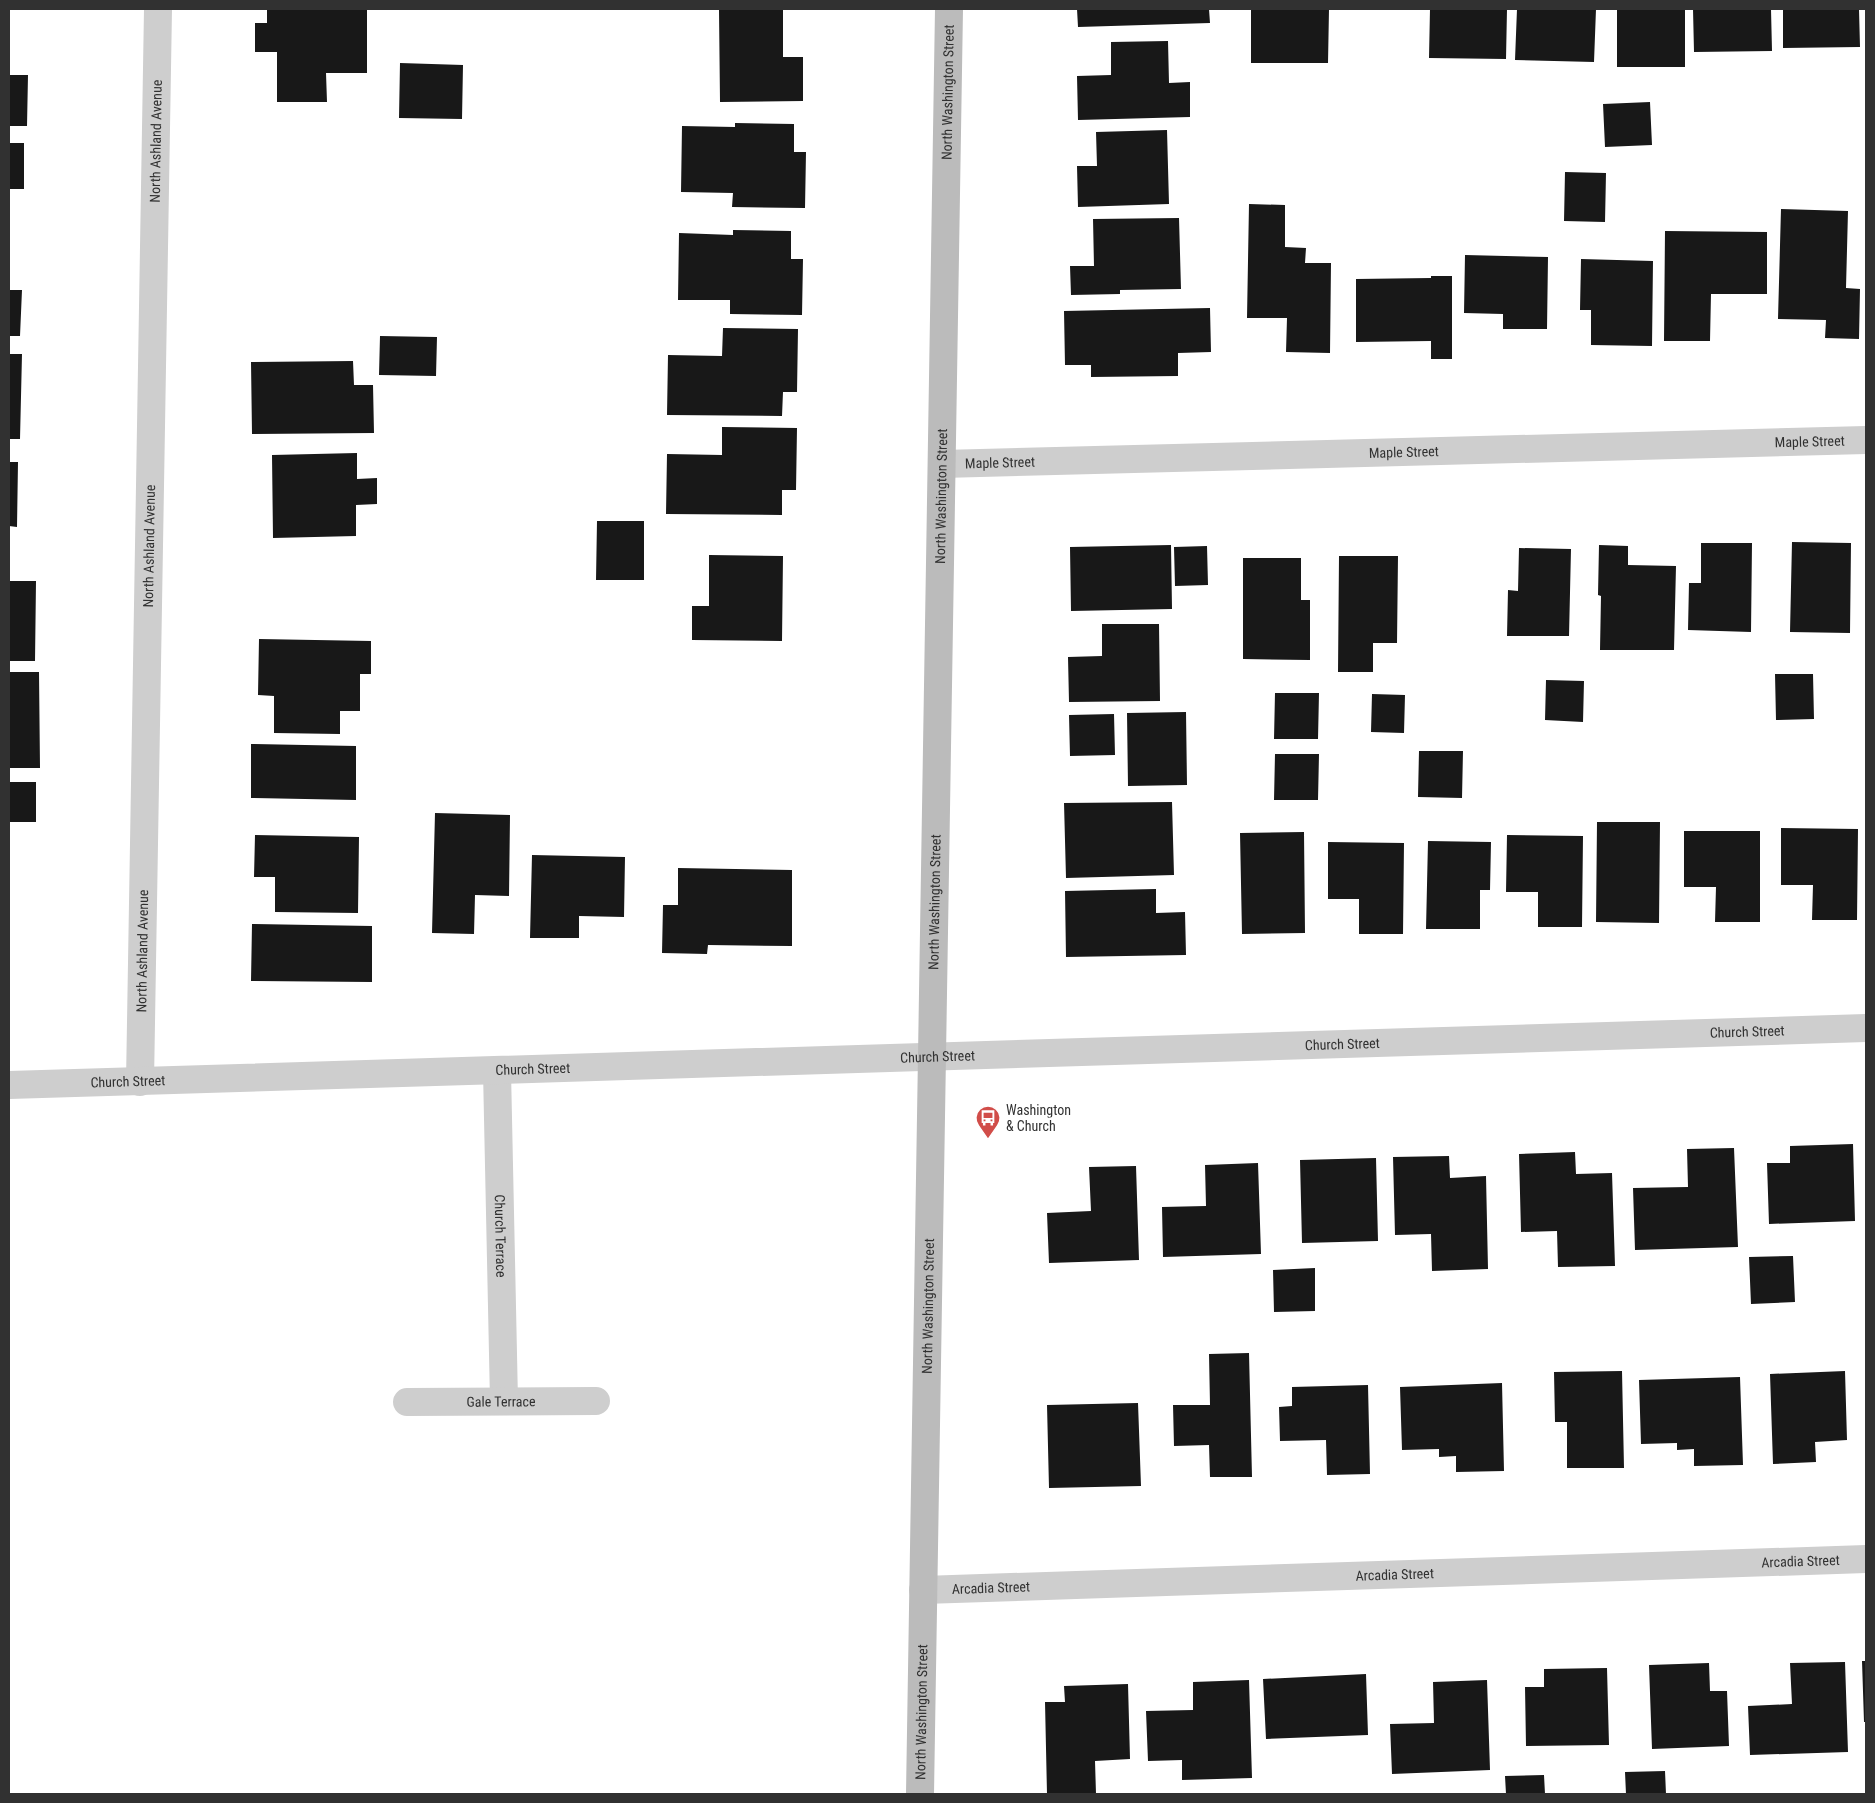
<svg xmlns="http://www.w3.org/2000/svg" width="1875" height="1803" font-family="'Roboto Condensed',sans-serif">
<style>
.building{fill:#181818}
.lines{fill:none;stroke-linecap:round;stroke-linejoin:round}
.street{stroke:#cecece;stroke-width:28}
.secondary{stroke:#bbb;stroke-width:28}
.labels{text-anchor:middle;dominant-baseline:central;stroke-width:5;stroke-linejoin:round;paint-order:stroke}
.street-label{font-size:14px;fill:#313131;stroke:#fff}
.poi-label{font-size:14px;fill:#313131;stroke:#fff;text-anchor:start}
</style>
<rect width="100%" height="100%" fill="#fff"/>
<path class="building" d="M267 9H367V73H326L327 102H277V52H255V23H267Z
M1077 9H1209L1210 23 1078 27Z
M1251 9H1329L1328 63H1251Z
M1430 9H1507L1506 59 1429 58Z
M1517 9H1596L1594 62 1515 60Z
M1617 9H1685V67H1617Z
M1693 9H1771L1772 51 1694 52Z
M1783 9H1859L1860 47 1783 48Z
M719 10H783V57H803V101L720 102Z
M1168 41 1169 83 1190 82V117L1078 120 1077 76 1111 75V42Z
M400 63 463 65 462 119 399 118Z
M9 75H28L27 126H9Z
M1650 102 1652 145 1605 147 1603 104Z
M735 123 794 124V152H806L805 208 732 207 733 193 681 192 682 126 735 127Z
M1167 130 1169 204 1078 207 1077 166H1097L1096 132Z
M9 143H24V189H9Z
M1565 172 1606 173 1605 222 1564 221Z
M1249 204 1285 205V247L1306 248 1305 263H1331L1330 353 1286 352 1287 318H1247Z
M1781 209 1848 211 1846 288 1860 289 1859 339 1825 338 1826 320 1778 319Z
M1179 218 1181 289 1120 290V294L1071 295 1070 266H1094L1093 219Z
M733 230 791 231V259H803L802 315 730 314V300H678L679 233 733 235Z
M1665 231 1767 232V294H1711L1710 341H1664Z
M1465 255 1548 257 1547 329H1503V314L1464 313Z
M1581 259 1653 261 1652 346 1591 345V310H1580Z
M1431 276H1452V359H1431V341L1356 342V279L1431 278Z
M9 290H22L20 336H9Z
M1210 308 1211 352 1178 353V376L1091 377V365H1065L1064 311Z
M723 328 798 329 797 392H783L782 416 667 415 668 355 722 356Z
M380 336 437 337 436 376 379 375Z
M9 354H22L20 439H9Z
M353 361 354 385H373L374 433 252 434 251 362Z
M722 427 797 428 796 490H782V515L666 514 667 454 722 455Z
M357 453V479L377 478V504L356 505V536L273 538 272 455Z
M9 462H18L17 527 9 526Z
M597 521H644V580H596Z
M1792 542 1851 543 1850 633 1790 632Z
M1701 543H1752L1751 632 1688 630 1689 583H1701Z
M1171 545 1172 609 1071 611 1070 547Z
M1599 545 1628 546V565L1676 566 1674 650H1600L1601 596 1598 595Z
M1207 546 1208 585 1175 586 1174 547Z
M1519 548 1571 549 1569 636H1507L1508 590 1518 591Z
M709 555 783 556 782 641 692 640V606H709Z
M1339 556H1398L1397 643H1373V672H1338Z
M1243 558H1301V600H1310V660L1243 659Z
M9 581H36L35 661H9Z
M1102 624H1159L1160 701 1069 702 1068 657 1102 656Z
M259 639 371 641V674H360V711H340V734L274 733V696L258 695Z
M9 672H39L40 768H9Z
M1775 674H1813L1814 719 1776 720Z
M1546 680 1584 681 1583 722 1545 720Z
M1275 693H1319L1318 739H1274Z
M1372 694 1405 695 1404 733 1371 732Z
M1186 712 1187 785 1128 786 1127 713Z
M1114 714 1115 755 1070 756 1069 715Z
M251 744 356 746V800L251 798Z
M1419 751H1463L1462 798 1418 797Z
M1275 754H1319L1318 800H1274Z
M9 782H36V822H9Z
M1172 802 1174 875 1066 878 1064 803Z
M435 813 510 815 509 896 475 895 474 934 432 933Z
M1597 822H1660L1659 923 1596 922Z
M1781 828 1858 829 1857 920H1812L1813 885H1781Z
M1684 831H1760V922H1715L1716 887H1684Z
M1304 832 1305 933 1242 934 1240 833Z
M255 835 359 837 358 913 275 912V877H254Z
M1507 835 1583 836 1582 927H1538V892H1506Z
M1428 841 1491 842 1490 890H1480V929H1426Z
M1328 842 1404 843 1403 934H1359V899H1328Z
M532 855 625 857 624 917 579 916V938H530Z
M678 868 792 870V946L708 945 707 954 662 953 663 905H678Z
M1156 889V913L1185 912 1186 955 1066 957 1065 891Z
M252 924 372 926V982L251 981Z
M1853 1144 1855 1221 1769 1224 1767 1163H1790V1146Z
M1734 1148 1738 1247 1635 1250 1633 1188 1688 1187 1687 1149Z
M1575 1152 1576 1174 1612 1173 1615 1266 1558 1267 1557 1231 1521 1232 1519 1154Z
M1449 1156 1450 1178 1486 1176 1488 1269 1432 1271 1431 1234 1395 1235 1393 1157Z
M1376 1158 1378 1241 1302 1243 1300 1160Z
M1258 1163 1261 1254 1163 1257 1162 1207 1206 1206 1205 1165Z
M1136 1166 1139 1260 1049 1263 1047 1213 1091 1211 1089 1167Z
M1793 1256 1795 1302 1751 1304 1749 1257Z
M1315 1268V1311L1274 1312 1273 1270Z
M1249 1353 1252 1477H1210L1209 1445 1174 1446 1173 1405H1210L1209 1354Z
M1622 1371 1624 1468H1567V1422H1555L1554 1372Z
M1845 1371 1847 1440 1815 1442 1816 1462 1773 1464 1770 1374Z
M1740 1377 1743 1465 1694 1466V1449L1677 1450V1443L1641 1444 1639 1380Z
M1502 1383 1504 1471 1456 1472V1456L1439 1457V1449L1402 1450 1400 1387Z
M1368 1385 1370 1474 1327 1475 1326 1440 1280 1441 1279 1407 1292 1406V1387Z
M1138 1403 1141 1486 1049 1488 1047 1405Z
M1862 1661H1866V1722H1864Z
M1845 1662 1848 1752 1750 1755 1748 1706 1792 1704 1790 1663Z
M1709 1663 1710 1691H1727L1729 1746 1652 1749 1649 1665Z
M1607 1668 1609 1745 1526 1746 1525 1687H1544V1669Z
M1366 1674 1368 1735 1266 1739 1263 1679Z
M1249 1680 1252 1778 1182 1780V1760L1148 1761 1146 1711 1193 1710V1682Z
M1487 1680 1490 1770 1392 1774 1390 1724 1434 1723 1433 1682Z
M1128 1684 1130 1759 1095 1761 1096 1794H1047L1045 1702H1065L1064 1686Z
M1665 1771 1666 1794H1626L1625 1772Z
M1544 1775 1545 1794H1506L1505 1776Z"/>
<g class="lines">
<g class="street">
<path id="s1" d="M942 464 1866 440"/>
<path id="s2" d="M497 1071 504 1401"/>
<path id="s3" d="M140 1082 158 9"/>
<path id="s4" d="M9 1085 1866 1028"/>
<path id="s5" d="M407 1402 596 1401"/>
<path id="s6" d="M923 1590 1866 1559"/>
</g>
<path class="secondary" id="s7" d="M920 1794 949 9"/>
</g>
<defs>
<symbol id="bus-pin" viewBox="-11 -11 22 30"><path d="M0 17L-7.5 6A9.5 9.5 0 1 1 7.5 6Z" fill="#d14d49" stroke="#fff"/><path d="M-5-6H5V4H4V6H2V4H-2V6H-4V4H-5ZM-3.5-4V0h7V-4ZM-3.5 1.2v1.5H-2V1.2ZM2 1.2v1.5H3.5V1.2Z" fill="#fff"/></symbol>
</defs>
<g fill-rule="evenodd">
<use href="#bus-pin" x="974" y="1104" width="28" height="38"/>
</g>
<g class="labels">
<g class="street-label">
<text stroke="none"><textPath href="#s7" startOffset="1702">North Washington Street</textPath></text>
<text stroke="none"><textPath href="#s3" startOffset="941">North Ashland Avenue</textPath></text>
<text stroke="none"><textPath href="#s1" startOffset="868">Maple Street</textPath></text>
<text stroke="none"><textPath href="#s1" startOffset="462">Maple Street</textPath></text>
<text stroke="none"><textPath href="#s1" startOffset="58">Maple Street</textPath></text>
<text stroke="none"><textPath href="#s7" startOffset="1298">North Washington Street</textPath></text>
<text stroke="none"><textPath href="#s3" startOffset="536">North Ashland Avenue</textPath></text>
<text stroke="none"><textPath href="#s7" startOffset="892">North Washington Street</textPath></text>
<text stroke="none"><textPath href="#s3" startOffset="131">North Ashland Avenue</textPath></text>
<text stroke="none"><textPath href="#s4" startOffset="1739">Church Street</textPath></text>
<text stroke="none"><textPath href="#s4" startOffset="1334">Church Street</textPath></text>
<text stroke="none"><textPath href="#s4" startOffset="929">Church Street</textPath></text>
<text stroke="none"><textPath href="#s4" startOffset="524">Church Street</textPath></text>
<text stroke="none"><textPath href="#s4" startOffset="119">Church Street</textPath></text>
<text stroke="none"><textPath href="#s2" startOffset="165">Church Terrace</textPath></text>
<text stroke="none"><textPath href="#s7" startOffset="488">North Washington Street</textPath></text>
<text stroke="none"><textPath href="#s5" startOffset="94">Gale Terrace</textPath></text>
<text stroke="none"><textPath href="#s6" startOffset="878">Arcadia Street</textPath></text>
<text stroke="none"><textPath href="#s6" startOffset="472">Arcadia Street</textPath></text>
<text stroke="none"><textPath href="#s6" startOffset="68">Arcadia Street</textPath></text>
<text stroke="none"><textPath href="#s7" startOffset="82">North Washington Street</textPath></text>
</g>
<g class="poi-label">
<text x="1006" y="1110">Washington<tspan x="1006" dy="16">&amp; Church</tspan></text>
</g>
</g>
<rect width="1875" height="1803" fill="none" stroke="#313131" stroke-width="20"/>
</svg>
